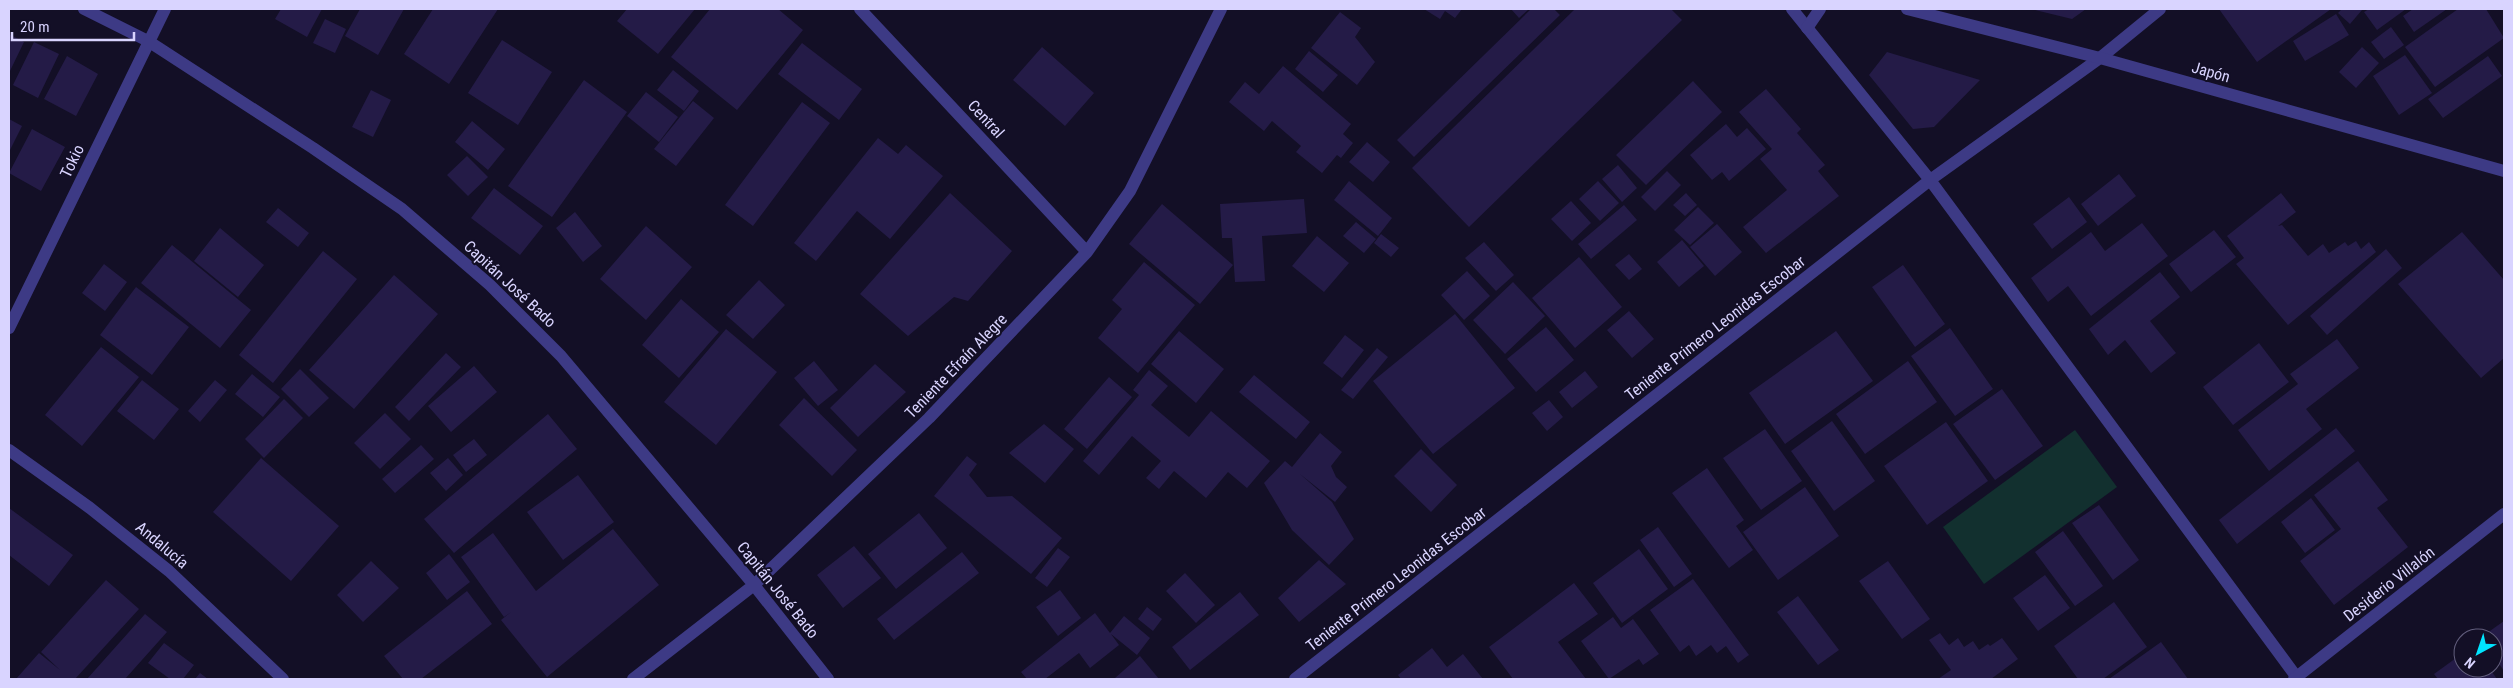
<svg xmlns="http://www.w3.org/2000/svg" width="2513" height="688" font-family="'Roboto Condensed',sans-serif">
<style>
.green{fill:#12302f}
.building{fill:#241b47}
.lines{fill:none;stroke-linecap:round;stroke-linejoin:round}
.minor{stroke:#3d3a85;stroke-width:12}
.tertiary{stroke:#3d3a85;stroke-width:12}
.labels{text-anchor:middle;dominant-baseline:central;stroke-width:4;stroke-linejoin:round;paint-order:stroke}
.street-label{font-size:16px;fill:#d9d4ff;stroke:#130f26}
</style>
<rect width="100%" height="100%" fill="#130f26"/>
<path class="green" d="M2075 430 2117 487 1984 584 1943 527Z"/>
<path class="building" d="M281 9H322L307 37 275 19Z
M360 9H404L378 55 345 36Z
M433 9H498L449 84 404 54Z
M627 9H695L658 54 617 21Z
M710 9H778L803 30 737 110 671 57Z
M1424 9H1462L1455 18 1445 11 1440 19Z
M1511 9H1529L1519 18Z
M1531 9H1554L1560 15 1414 157 1397 140Z
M1575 9H1671L1682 20 1469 227 1412 168Z
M2031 9H2086L2072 19Z
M2219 9H2331L2257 62Z
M2342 9H2361L2362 10 2350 24 2338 13Z
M2369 9H2406L2377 30 2364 12Z
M2413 9H2447L2414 32 2403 16Z
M2458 9H2486L2504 38 2435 87 2405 47Z
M1340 12 1361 28 1355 37 1375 62 1357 85 1311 48Z
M2336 14 2349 35 2305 61 2293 41Z
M325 19 346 29 335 53 313 43Z
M2391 27 2404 45 2384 59 2371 42Z
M9 34 24 42 9 73Z
M502 40 552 72 518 125 468 93Z
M34 42 59 54 38 98 13 85Z
M802 43 862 89 839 120 778 74Z
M1042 47 1094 93 1065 126 1013 80Z
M2362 47 2379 63 2356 88 2339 72Z
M1309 51 1338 75 1323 92 1295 69Z
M1887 52 1980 80 1934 127 1913 129 1869 75Z
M2405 55 2432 93 2399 115 2373 76Z
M67 56 98 74 76 116 44 99Z
M2488 56 2502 76 2443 118 2428 99Z
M1283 66 1351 124 1343 134 1353 143 1341 158 1337 155 1322 173 1296 152 1301 146 1272 121 1264 131 1229 102 1245 82 1259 94Z
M673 70 699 91 684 111 657 90Z
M584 80 627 112 552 217 508 186Z
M1693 81 1722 112 1646 185 1616 155Z
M1766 89 1801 129 1797 133 1825 165 1818 171 1839 196 1766 253 1743 227 1787 190 1760 159 1772 149 1739 112Z
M371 90 391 100 373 137 352 127Z
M646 92 678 117 659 142 627 116Z
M693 101 714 118 676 166 654 149Z
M802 102 830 123 753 226 725 205Z
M9 119 22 126 9 152Z
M472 121 505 149 488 170 455 142Z
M1726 124 1737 137 1747 128 1766 149 1729 181 1722 172 1712 180 1690 155Z
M32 129 65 147 41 191 9 173Z
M878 138 898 154 906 145 943 176 890 239 857 211 816 261 794 243Z
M1367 142 1390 162 1373 182 1349 162Z
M467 156 488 177 468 196 447 175Z
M1618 165 1637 188 1622 202 1602 179Z
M1667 171 1681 185 1655 211 1641 197Z
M2119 174 2136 196 2098 226 2081 204Z
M1349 181 1392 218 1378 236 1334 200Z
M1598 181 1619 203 1600 221 1579 199Z
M494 188 543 226 520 255 471 218Z
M950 193 1012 251 968 301 954 297 908 336 860 294Z
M1686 193 1697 205 1685 216 1673 205Z
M2281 193 2296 212 2278 226 2282 225 2308 256 2323 244 2329 253 2345 242 2348 246 2356 241 2361 249 2369 242 2376 252 2288 325 2236 264 2244 258 2227 236Z
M2069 197 2087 222 2052 249 2033 224Z
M1304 199 1307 233 1262 236 1265 281 1235 282 1232 238H1222L1220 204Z
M1571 201 1591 223 1572 241 1551 219Z
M1162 204 1233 265 1200 304 1129 244Z
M1624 205 1637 220 1591 259 1578 244Z
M1698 207 1714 223 1690 245 1674 230Z
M278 208 309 233 298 247 266 222Z
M575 212 602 246 583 262 556 228Z
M1356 222 1376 239 1364 253 1343 236Z
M2142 223 2168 256 2091 316 2068 286 2048 302 2031 278 2091 232 2105 251Z
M1717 224 1742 252 1715 276 1690 247Z
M646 226 692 267 646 320 600 279Z
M220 228 264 265 238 297 194 261Z
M2214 230 2236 257 2191 292 2169 264Z
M2462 232 2504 280V358L2481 378 2398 284Z
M1381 234 1399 248 1391 257 1374 243Z
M1317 236 1349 263 1324 292 1292 266Z
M1682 240 1704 266 1679 287 1657 262Z
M1484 242 1514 275 1496 291 1465 258Z
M172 245 251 310 220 348 141 283Z
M2386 249 2402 268 2327 335 2310 316Z
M323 251 357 279 273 383 239 355Z
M1629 254 1642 269 1629 280 1615 265Z
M1579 257 1622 307 1575 348 1532 298Z
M1144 262 1195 305 1138 373 1098 338 1122 309 1112 300Z
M104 264 127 282 105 311 82 293Z
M1903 265 1945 324 1915 347 1872 287Z
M1467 271 1490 296 1464 320 1441 295Z
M2160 272 2180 297 2150 321 2176 353 2151 373 2125 340 2108 355 2089 329Z
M394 275 438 314 354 409 309 370Z
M759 280 785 305 753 339 726 315Z
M1513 282 1545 316 1505 354 1473 320Z
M136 287 189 327 152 375 100 335Z
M681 299 719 332 679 378 642 345Z
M1629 311 1654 339 1632 358 1607 330Z
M1455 314 1515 388 1433 454 1373 381Z
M1546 327 1574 360 1536 392 1507 359Z
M1950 328 1993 389 1955 416 1911 356Z
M726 329 777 372 716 445 664 402Z
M1179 331 1224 369 1196 403 1151 364Z
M1836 331 1873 381 1785 444 1749 393Z
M1345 335 1364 350 1342 378 1323 363Z
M2337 339 2359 368 2306 409 2322 429 2269 471 2238 430 2298 384 2290 374Z
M2259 343 2289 382 2233 425 2203 387Z
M101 347 139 377 82 446 45 415Z
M1377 348 1388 357 1353 399 1341 390Z
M446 353 461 367 409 421 395 407Z
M814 361 838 390 818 406 794 378Z
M1908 361 1937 402 1865 454 1836 414Z
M875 364 906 392 858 437 830 408Z
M474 366 497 392 451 432 428 406Z
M300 369 329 398 309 417 281 389Z
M1149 370 1168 386 1151 405 1189 437 1211 411 1270 461 1247 488 1228 472 1206 498 1174 471 1159 489 1146 478 1161 461 1132 436 1099 475 1083 461 1139 395 1133 390Z
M1585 371 1598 387 1572 408 1559 392Z
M252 374 280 397 263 417 235 394Z
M1254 375 1310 422 1296 439 1239 392Z
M1109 377 1132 397 1087 449 1064 429Z
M142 380 179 409 154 440 117 411Z
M215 380 227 390 200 422 188 411Z
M2002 389 2043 446 1995 480 1953 424Z
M804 398 857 450 832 476 779 425Z
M284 399 303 418 264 458 245 439Z
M1549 400 1563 417 1547 431 1532 413Z
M385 413 411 439 380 469 354 443Z
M548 414 577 449 454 553 424 519Z
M1832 421 1875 481 1834 511 1791 451Z
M1946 422 1988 481 1927 525 1884 466Z
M1044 424 1074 449 1045 483 1009 453Z
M2336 428 2355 451 2237 544 2219 520Z
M1765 429 1802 481 1761 510 1723 458Z
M1320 433 1342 452 1331 466 1336 477 1347 487 1335 502 1300 474 1332 502 1354 539 1329 565 1292 530 1264 483 1285 461 1292 467Z
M474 439 487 455 466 472 453 455Z
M421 445 434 459 395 493 382 479Z
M1421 449 1457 485 1431 512 1394 476Z
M967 456 977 464 969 475 987 497 1012 496 1062 538 1031 574 934 496Z
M261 458 339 526 291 581 213 512Z
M448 458 463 475 446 491 430 473Z
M2358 461 2388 500 2377 508 2408 547 2334 605 2300 561 2341 529 2314 495Z
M1707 468 1744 520 1736 526 1753 550 1729 568 1672 493Z
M578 475 614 522 563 560 527 512Z
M1805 487 1839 536 1778 580 1743 532Z
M2311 498 2335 530 2305 553 2281 522Z
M2099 505 2139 560 2113 580 2072 523Z
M9 508 73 555 49 586 9 555Z
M919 513 947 548 896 589 868 554Z
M1658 527 1692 574 1674 587 1640 540Z
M613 529 659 585 547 677 501 620 511 612 504 617 461 557 493 533 536 591Z
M2063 531 2103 586 2075 606 2035 552Z
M854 546 881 578 843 608 817 575Z
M1058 548 1070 557 1047 587 1035 578Z
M1639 549 1668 589 1622 623 1593 583Z
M962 552 979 573 894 640 877 619Z
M449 554 470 582 447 600 426 573Z
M1319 560 1346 584 1299 622 1278 598Z
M371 561 399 588 363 622 337 595Z
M1888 561 1930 619 1902 639 1859 581Z
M1185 573 1215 605 1196 623 1166 591Z
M2045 575 2070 608 2038 631 2013 598Z
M1693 579 1749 655 1738 663 1726 646 1717 653 1711 645 1696 656 1689 645 1680 652 1650 610Z
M106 580 139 609 75 679H16L39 653 60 670 41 652Z
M1574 583 1598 614 1558 642 1586 679H1513L1489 647Z
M1060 590 1081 618 1058 636 1036 607Z
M467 591 492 624 421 679H403L384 656Z
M1240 592 1259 615 1190 670 1172 647Z
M1798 596 1839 650 1818 665 1777 612Z
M2114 602 2147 647 2103 679H2078L2054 646Z
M1147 607 1162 619 1153 631 1138 619Z
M1095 613 1110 633 1124 616 1150 638 1137 655 1111 634 1119 645 1090 668 1079 653 1045 679H1027L1021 672Z
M145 614 167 632 125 679H87Z
M1613 617 1621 628 1633 619 1659 654 1643 665 1639 659 1609 679 1581 641Z
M2504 621V671L2493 655V638H2480Z
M1940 633 1949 645 1958 638 1964 647 1973 641 1979 650 1988 644 1990 646 2002 638 2018 659 1991 679H1938L1951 670 1929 640Z
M2161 642 2188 679H2109Z
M164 643 194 665 183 679H170L148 663Z
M1432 648 1447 667 1463 654 1483 679H1401L1398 675Z
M2463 653V668H2489L2497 679H2438L2434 674Z
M1140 656 1159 679H1116L1115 678Z
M200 673 208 679H195Z"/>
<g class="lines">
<path class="minor" d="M84 9 148 41 313 148 402 209 490 285 561 356 754 585 828 679
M860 9 1087 252
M1792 9 1930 180 2298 679
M9 328 165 9
M9 450 90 508 169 571 283 679
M633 679 754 585 929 418 1087 252 1130 191 1221 9
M1295 679 1930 180 2100 58 2160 9"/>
<path class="tertiary" d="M1907 9 2100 58 2504 171
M1807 28 1820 9
M2294 679 2504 514"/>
</g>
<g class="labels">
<g class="street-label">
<text transform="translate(2211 72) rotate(16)">Japón</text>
<text transform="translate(986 119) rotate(47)">Central</text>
<text transform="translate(72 161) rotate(-64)">Tokio</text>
<text transform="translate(510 284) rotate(43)">Capitán José Bado</text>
<text transform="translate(1715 328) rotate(-38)">Teniente Primero Leonidas Escobar</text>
<text transform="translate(956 366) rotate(-46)">Teniente Efraín Alegre</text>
<text transform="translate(162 545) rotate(40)">Andalucía</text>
<text transform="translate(1396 579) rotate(-38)">Teniente Primero Leonidas Escobar</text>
<text transform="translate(2389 584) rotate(-38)">Desiderio Villalón</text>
<text transform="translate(778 590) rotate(51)">Capitán José Bado</text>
</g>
</g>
<rect width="2513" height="688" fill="none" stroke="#d9d4ff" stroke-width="20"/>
<g transform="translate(2478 653) rotate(220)"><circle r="24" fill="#130f26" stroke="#625e7d"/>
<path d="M0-4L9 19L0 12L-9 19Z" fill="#00e5ff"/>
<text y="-8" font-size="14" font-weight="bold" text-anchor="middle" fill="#d9d4ff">N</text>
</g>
<path d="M12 32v8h122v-8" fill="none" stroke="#d9d4ff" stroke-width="2.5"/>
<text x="20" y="32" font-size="15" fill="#d9d4ff" stroke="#130f26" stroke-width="4" paint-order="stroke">20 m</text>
</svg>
